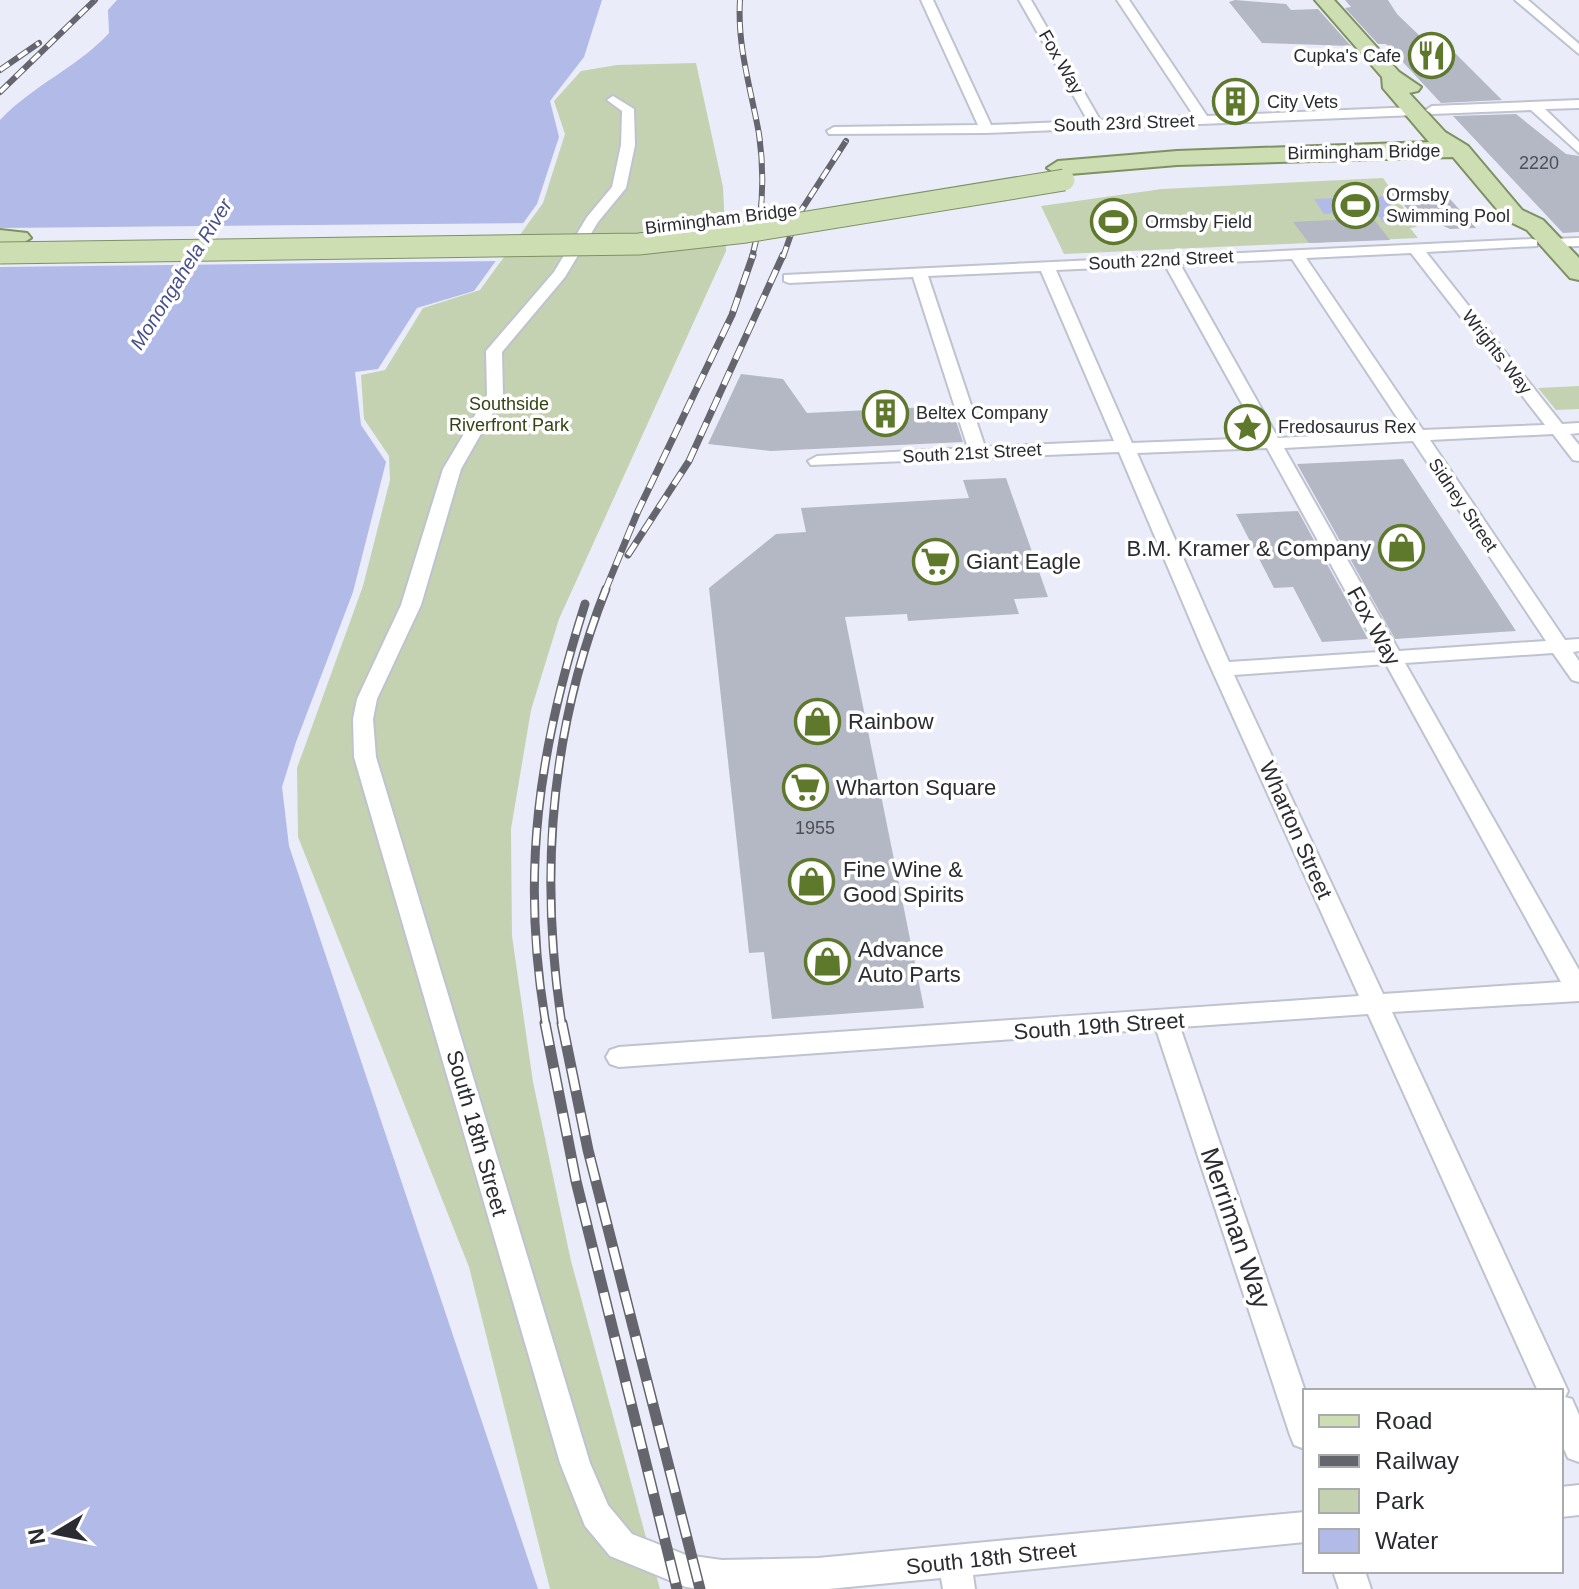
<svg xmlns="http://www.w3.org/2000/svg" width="1579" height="1589" font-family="Arial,sans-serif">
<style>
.green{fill:#c4d2b1}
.water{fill:#b2bae7}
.pier{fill:#eaecfa}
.building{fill:#b4b7c4}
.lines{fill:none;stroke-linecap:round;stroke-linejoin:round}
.minor-casing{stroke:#bfc2cf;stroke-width:4}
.primary-casing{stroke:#7f9163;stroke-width:4}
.minor{fill:#fff;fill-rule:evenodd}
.primary{fill:#cddeb2;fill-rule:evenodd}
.rail-far3-casing{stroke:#64656d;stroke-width:6}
.rail-far2-casing{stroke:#64656d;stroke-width:7}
.rail-far1-casing{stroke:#64656d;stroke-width:9}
.rail-casing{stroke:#64656d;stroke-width:11}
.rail-far3{stroke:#fff;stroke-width:4;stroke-dasharray:11;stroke-linecap:butt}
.rail-far2{stroke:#fff;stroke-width:5;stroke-dasharray:14;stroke-linecap:butt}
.rail-far1{stroke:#fff;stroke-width:6;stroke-dasharray:18;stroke-linecap:butt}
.rail{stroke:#fff;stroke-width:8;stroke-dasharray:23;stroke-linecap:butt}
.primary-bridge-casing{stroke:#7f9163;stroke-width:23;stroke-linecap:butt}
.primary-bridge{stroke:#cddeb2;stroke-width:21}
.labels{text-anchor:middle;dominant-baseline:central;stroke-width:7;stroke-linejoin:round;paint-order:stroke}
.far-poi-label{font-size:18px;fill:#2b2c31;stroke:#fff;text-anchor:start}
.far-street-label{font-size:18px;fill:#2b2c31;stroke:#fff}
.number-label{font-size:18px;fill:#4d4f56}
.far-park-label{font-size:18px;fill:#334412;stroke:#fff}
.far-water-label{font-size:20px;font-style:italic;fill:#495089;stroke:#fff}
.poi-label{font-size:22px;fill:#2b2c31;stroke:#fff;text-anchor:start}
.street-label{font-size:22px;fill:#2b2c31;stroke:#fff}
.near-street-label{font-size:26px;fill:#2b2c31;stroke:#fff}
</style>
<rect width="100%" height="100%" fill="#eaecfa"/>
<path class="green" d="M696 63 723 187 726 251 559 619 531 710 511 829 512 936 533 1082 571 1261 660 1589H550L469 1267 298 837 297 768 363 586 390 480 389 456 364 419 361 375 385 370 423 308 480 290 543 203 565 134 554 101 581 71 617 65Z
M1383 178 1417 227 1410 228 1418 238 1064 254 1041 206 1162 189Z
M1579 386V409L1556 410 1538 388Z"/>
<path class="water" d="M117 0H602L584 57 550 101 559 137 537 204 474 291 417 308 378 369 355 372 361 425 386 462 353 592 296 742 282 787 289 846 538 1589H0V120C33 85 78 67 109 33L108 10Z
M1385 196 1406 222 1384 223 1375 212 1324 214 1314 199Z"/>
<path class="pier" d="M528 223 501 261 0 267V228Z"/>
<path class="building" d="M1235 0 1286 4 1291 10 1318 9 1351 46 1262 43 1229 2Z
M1345 0H1388L1397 14 1422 38 1451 49 1502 100 1441 103 1386 44H1378L1345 8 1351 7Z
M1516 114 1566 154 1579 156V232L1563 233 1453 116Z
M1450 199 1476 228 1450 229 1437 223 1420 224 1404 205H1421L1417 201Z
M1373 218 1390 240 1309 243 1293 222Z
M741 374 783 379 807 413 951 406 963 442 771 451 708 444Z
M1403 459 1516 631 1395 639 1297 464Z
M1006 478 1048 597 1014 599 1019 614 908 621 907 614 845 617 924 1008 772 1019 764 952 749 953 709 588 776 534 806 532 801 508 969 498 963 480Z
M1298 511 1368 639 1322 642 1293 587 1274 588 1236 514Z"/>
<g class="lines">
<defs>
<path id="minor" d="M921 0H933L991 125 1088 121 1019 0H1031L1100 120 1194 116 1117 0H1129L1207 116 1415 107 1421 111 1415 115 986 133 829 134 827 131 834 127 978 125Z
M1515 0H1528L1579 44V54Z
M613 96 634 109 635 145 626 188 598 222 565 277 502 352 503 395 461 469 421 605 377 699 373 719 376 757 590 1463 608 1505 632 1534 686 1555 722 1560 818 1558 1305 1512V1542L973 1575 975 1589H943L941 1578 828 1589H700L686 1587 610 1556 585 1526 560 1463 354 757 353 719 357 699 401 605 443 469 487 395 486 351 554 272 587 217 612 187 621 145 622 111 607 100Z
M1579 100V108L1545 109 1579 142V153L1531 110 1432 114 1426 110 1432 106Z
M1579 238V246L1551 247 1544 243 1551 239Z
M1532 239 1537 240V246L1426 252 1562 424 1579 423V433L1570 434 1579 445V461L1573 460 1553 434 1430 440 1565 640 1579 639V651L1573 652 1579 661V682L1572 680 1553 653 1405 663 1579 970V1001L1392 1012 1568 1391 1565 1397 1572 1399 1579 1415V1462L1568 1458 1561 1442V1391H1538L1368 1014 1180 1027 1305 1391V1449L1294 1445 1290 1435 1156 1029 619 1067 610 1064 606 1057 610 1050 619 1047 1359 996 1203 650 1119 452 811 465 808 461 817 456 968 448 913 277 789 283 784 281V275ZM1411 253 1545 425 1423 430 1306 258ZM1292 259 1406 431 1278 438 1180 264ZM1165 265 1261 438 1132 443 1056 270ZM1041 271 1114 441 985 447 928 276ZM1413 441 1546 641 1399 651 1284 448ZM1267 448 1379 652 1229 662 1137 453ZM1386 664 1561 982 1383 994 1234 675Z
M1579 1485V1515L1561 1517V1487Z
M1333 1571H1365L1371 1589H1339Z"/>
<path id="primary" d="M1315 0H1334L1399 72 1421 87 1418 91 1409 93 1445 132 1468 146 1522 210 1543 220 1579 258V280L1570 278 1527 230 1506 220 1453 157 1177 165 1058 175 1047 168 1058 161 1177 151 1429 142 1383 88 1382 77Z
M0 230 27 233 31 238 19 245 0 244Z"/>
</defs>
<use href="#minor" class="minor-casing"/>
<use href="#primary" class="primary-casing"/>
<use href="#minor" class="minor"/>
<use href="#primary" class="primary"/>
<defs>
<path id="rail-far3" d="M740 0C737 47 751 89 759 134 765 176 763 217 752 257
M0 70 39 43
M0 92 95 0
M783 257 797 217 846 141"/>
<path id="rail-far2" d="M628 555 689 461 783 255
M605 591 638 511 732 315 753 255"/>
<path id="rail-far1" d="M546 1025C520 874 539 748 585 604
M562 1025C539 875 550 730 606 589"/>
<path id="rail" d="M545 1023 576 1181 677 1589
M562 1023 588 1150 700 1589"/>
</defs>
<use href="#rail-far3" class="rail-far3-casing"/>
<use href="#rail-far2" class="rail-far2-casing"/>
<use href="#rail-far1" class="rail-far1-casing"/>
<use href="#rail" class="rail-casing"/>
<use href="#rail-far3" class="rail-far3"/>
<use href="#rail-far2" class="rail-far2"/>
<use href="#rail-far1" class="rail-far1"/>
<use href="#rail" class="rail"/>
<defs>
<path id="primary-bridge" d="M0 253 639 244 746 232 1064 180"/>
</defs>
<use href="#primary-bridge" class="primary-bridge-casing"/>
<use href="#primary-bridge" class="primary-bridge"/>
</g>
<defs>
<symbol id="restaurant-ring" viewBox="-11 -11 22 22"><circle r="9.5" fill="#fff" stroke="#5f792c" stroke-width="1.5"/><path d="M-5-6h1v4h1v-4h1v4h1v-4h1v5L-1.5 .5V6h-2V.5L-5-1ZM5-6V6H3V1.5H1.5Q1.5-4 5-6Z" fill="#5f792c"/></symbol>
<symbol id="building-ring" viewBox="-11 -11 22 22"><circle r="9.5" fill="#fff" stroke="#5f792c" stroke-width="1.5"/><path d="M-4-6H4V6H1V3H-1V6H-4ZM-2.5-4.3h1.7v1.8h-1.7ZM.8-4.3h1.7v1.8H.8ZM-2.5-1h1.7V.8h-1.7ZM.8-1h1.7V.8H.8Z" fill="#5f792c"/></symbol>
<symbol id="stadium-ring" viewBox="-11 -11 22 22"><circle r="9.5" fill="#fff" stroke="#5f792c" stroke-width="1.5"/><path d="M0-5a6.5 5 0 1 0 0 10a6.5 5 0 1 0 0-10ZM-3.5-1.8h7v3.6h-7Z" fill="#5f792c"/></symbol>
<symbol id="sight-ring" viewBox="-11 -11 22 22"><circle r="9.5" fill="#fff" stroke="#5f792c" stroke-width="1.5"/><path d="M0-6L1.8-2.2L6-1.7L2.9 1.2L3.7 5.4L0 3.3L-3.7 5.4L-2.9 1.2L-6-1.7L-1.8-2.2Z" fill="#5f792c"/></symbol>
<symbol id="shop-ring" viewBox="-11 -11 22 22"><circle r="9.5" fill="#fff" stroke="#5f792c" stroke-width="1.5"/><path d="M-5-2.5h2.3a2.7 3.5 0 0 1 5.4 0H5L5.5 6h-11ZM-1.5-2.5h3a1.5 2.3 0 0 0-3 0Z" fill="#5f792c"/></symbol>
<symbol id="supermarket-ring" viewBox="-11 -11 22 22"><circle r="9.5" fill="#fff" stroke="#5f792c" stroke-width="1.5"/><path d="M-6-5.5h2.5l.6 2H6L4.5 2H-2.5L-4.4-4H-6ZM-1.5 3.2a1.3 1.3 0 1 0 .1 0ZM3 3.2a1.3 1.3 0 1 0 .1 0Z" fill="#5f792c"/></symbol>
</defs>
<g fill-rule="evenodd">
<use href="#restaurant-ring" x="1406" y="30" width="51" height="51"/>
<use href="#building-ring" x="1210" y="76" width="51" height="51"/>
<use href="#stadium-ring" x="1330" y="180" width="51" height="51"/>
<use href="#stadium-ring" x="1088" y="196" width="51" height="51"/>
<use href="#building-ring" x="860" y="388" width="51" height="51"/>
<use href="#sight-ring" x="1222" y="402" width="51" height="51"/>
<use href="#shop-ring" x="1376" y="522" width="51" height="51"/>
<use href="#supermarket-ring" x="910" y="536" width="51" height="51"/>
<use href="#shop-ring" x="792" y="696" width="51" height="51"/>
<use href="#supermarket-ring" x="780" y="762" width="51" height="51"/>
<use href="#shop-ring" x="786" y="856" width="51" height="51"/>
<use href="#shop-ring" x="802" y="936" width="51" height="51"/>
</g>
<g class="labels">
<g class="far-poi-label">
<text x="1401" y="56" text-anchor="end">Cupka's Cafe</text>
<text x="1267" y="102">City Vets</text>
<text x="1386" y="195">Ormsby<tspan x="1386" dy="21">Swimming Pool</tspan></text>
<text x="1145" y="222">Ormsby Field</text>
<text x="916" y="413">Beltex Company</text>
<text x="1278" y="427">Fredosaurus Rex</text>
</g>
<g class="far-street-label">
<text transform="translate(1061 62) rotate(60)">Fox Way</text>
<text transform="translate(1124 123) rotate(-2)">South 23rd Street</text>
<text transform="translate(1364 152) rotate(-1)">Birmingham Bridge</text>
<text transform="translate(721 219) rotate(-7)">Birmingham Bridge</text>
<text transform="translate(1161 260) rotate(-3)">South 22nd Street</text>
<text transform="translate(1497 352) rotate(52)">Wrights Way</text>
<text transform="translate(972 453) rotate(-3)">South 21st Street</text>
<text transform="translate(1463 505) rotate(56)">Sidney Street</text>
</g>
<g class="number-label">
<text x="1539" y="163">2220</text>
<text x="815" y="828">1955</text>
</g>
<g class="far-park-label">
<text x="509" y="404">Southside<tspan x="509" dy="21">Riverfront Park</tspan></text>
</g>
<g class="far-water-label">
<text transform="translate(181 274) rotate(-58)">Monongahela River</text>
</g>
<g class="poi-label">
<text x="1371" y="548" text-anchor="end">B.M. Kramer &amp; Company</text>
<text x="966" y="561">Giant Eagle</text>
<text x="848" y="721">Rainbow</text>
<text x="836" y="787">Wharton Square</text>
<text x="843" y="869">Fine Wine &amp;<tspan x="843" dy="25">Good Spirits</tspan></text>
<text x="858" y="949">Advance<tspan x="858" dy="25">Auto Parts</tspan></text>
</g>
<g class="street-label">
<text transform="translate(1374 626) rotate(61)">Fox Way</text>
<text transform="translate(1296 830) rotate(66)">Wharton Street</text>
<text transform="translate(1099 1026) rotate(-4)">South 19th Street</text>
<text transform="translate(477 1133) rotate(74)">South 18th Street</text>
<text transform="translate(991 1558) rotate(-6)">South 18th Street</text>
</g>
<g class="near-street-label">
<text transform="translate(1236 1228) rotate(71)">Merriman Way</text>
</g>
</g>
<rect x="1303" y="1389" width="260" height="184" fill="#ffffff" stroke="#aaabad" stroke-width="2"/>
<rect x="1319" y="1415" width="40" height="12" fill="#cddeb2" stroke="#aaabad" stroke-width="2"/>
<text x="1375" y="1429" font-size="24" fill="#2b2c31">Road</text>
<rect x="1319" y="1455" width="40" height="12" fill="#64656d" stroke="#aaabad" stroke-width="2"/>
<text x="1375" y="1469" font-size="24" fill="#2b2c31">Railway</text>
<rect x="1319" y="1489" width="40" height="24" fill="#c4d2b1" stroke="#aaabad" stroke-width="2"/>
<text x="1375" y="1509" font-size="24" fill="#2b2c31">Park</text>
<rect x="1319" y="1529" width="40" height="24" fill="#b2bae7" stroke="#aaabad" stroke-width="2"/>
<text x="1375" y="1549" font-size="24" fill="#2b2c31">Water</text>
<g transform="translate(56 1533) rotate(260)" stroke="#ffffff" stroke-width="6" paint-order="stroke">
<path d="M0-6L14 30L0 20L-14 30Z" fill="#2b2c31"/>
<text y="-12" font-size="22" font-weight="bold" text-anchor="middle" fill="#2b2c31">N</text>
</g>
</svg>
